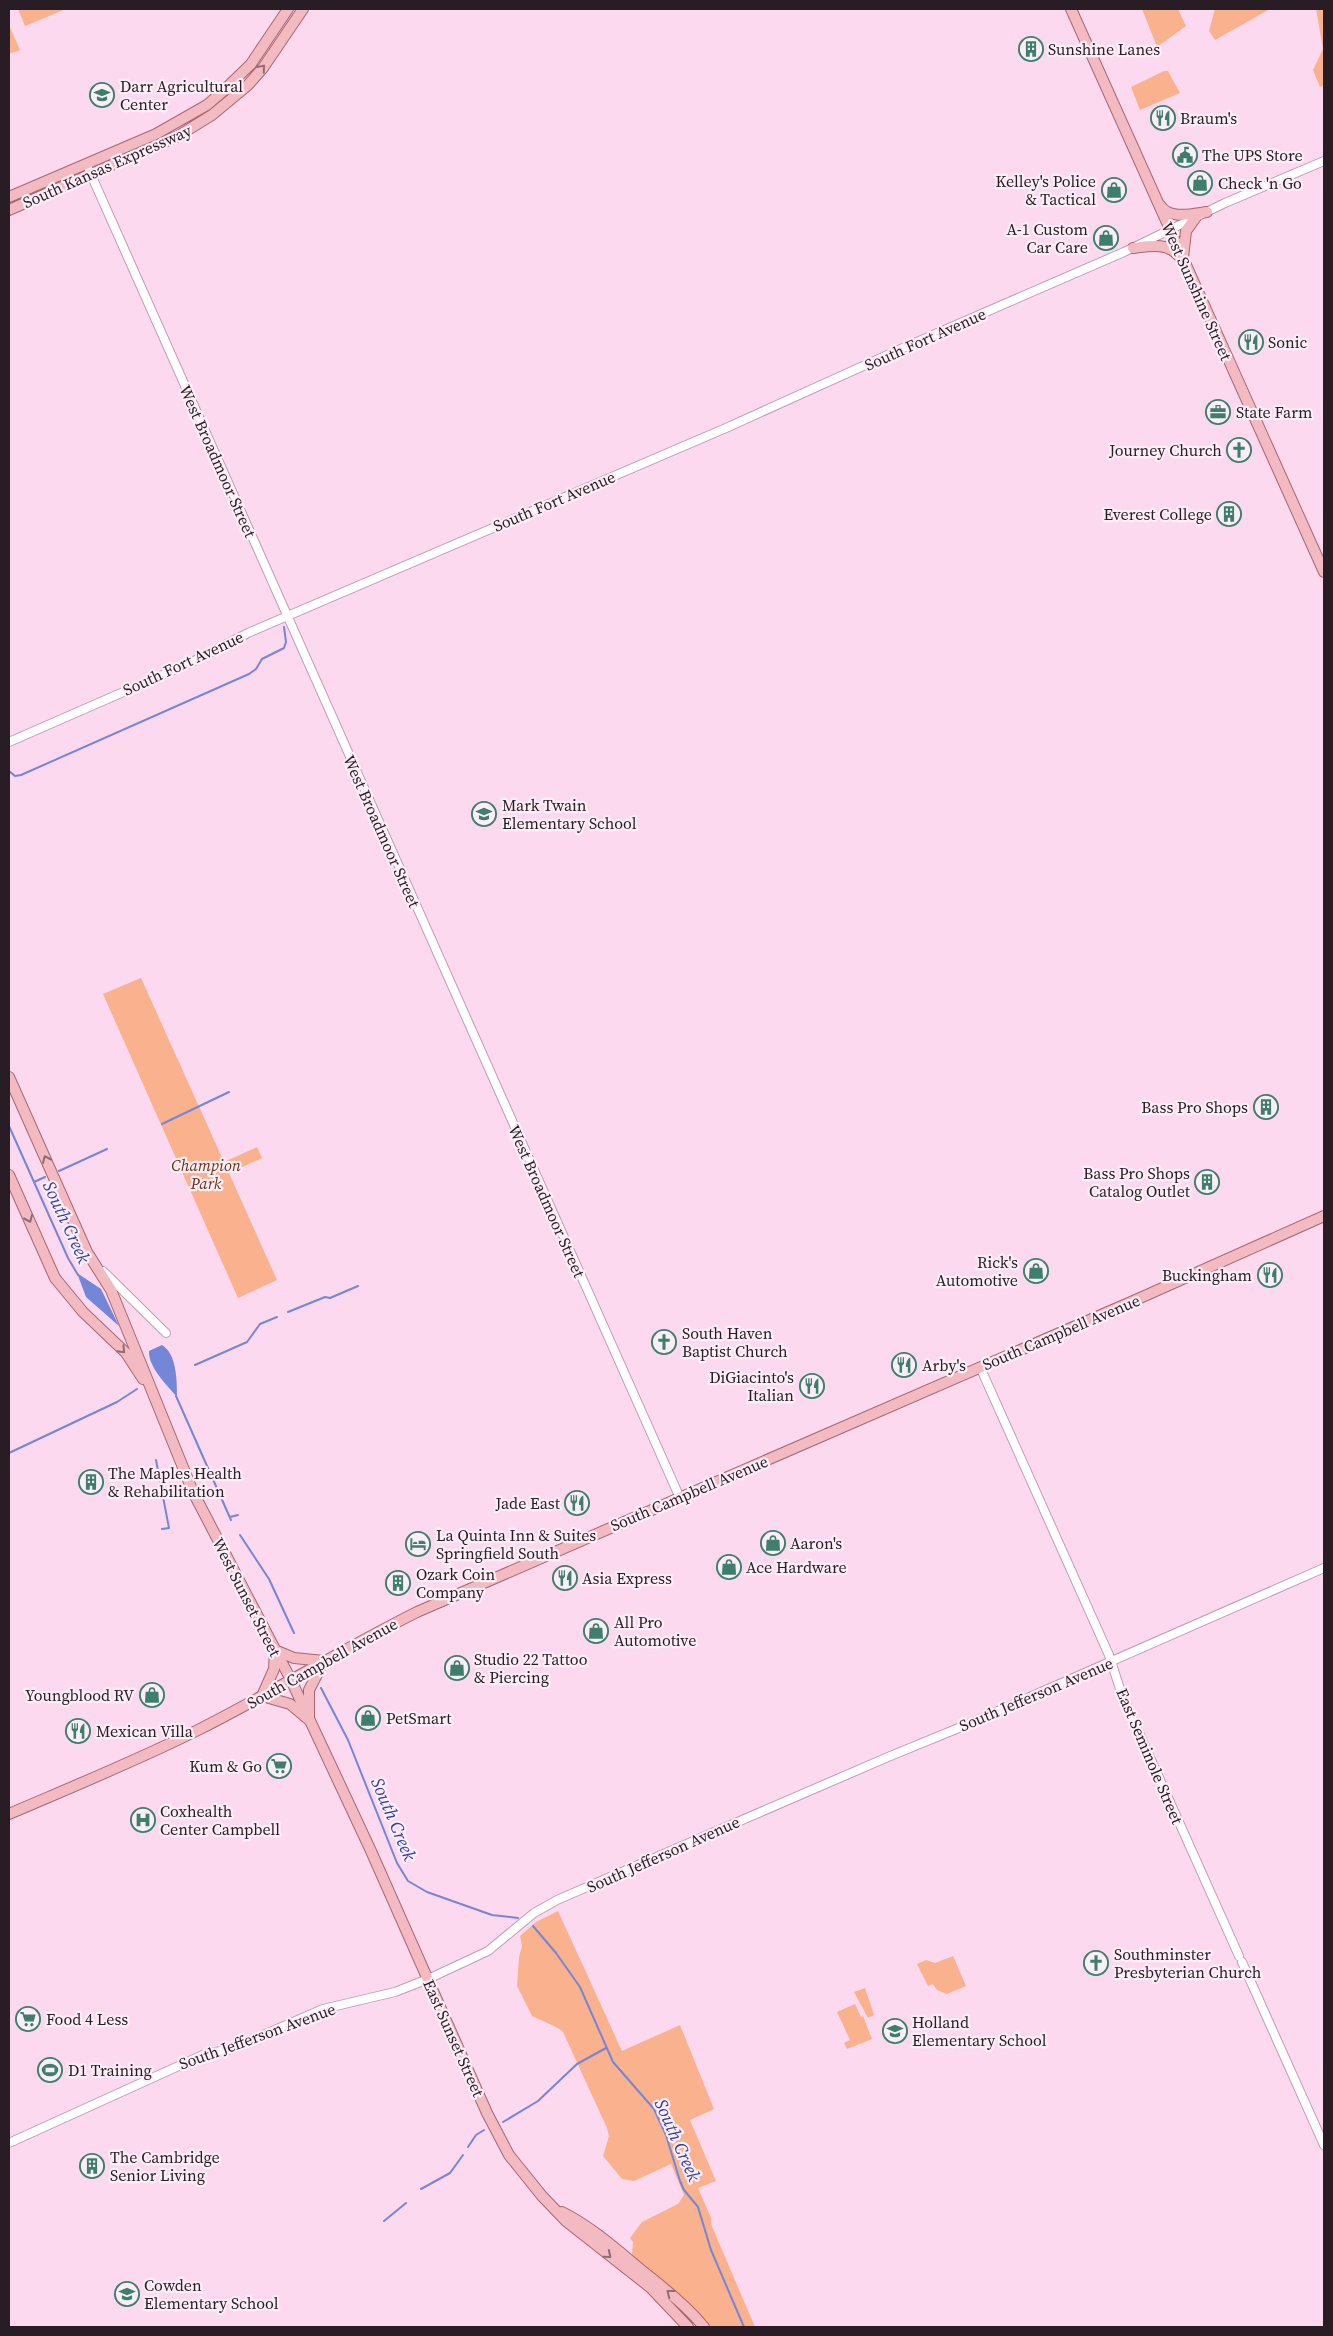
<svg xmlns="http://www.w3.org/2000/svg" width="1333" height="2336" font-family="'Source Serif 4',serif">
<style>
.green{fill:#fab18e}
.water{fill:#7486d8}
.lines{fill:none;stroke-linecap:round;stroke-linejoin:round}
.stream{stroke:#7486d8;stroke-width:2}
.minor-casing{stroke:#bf9db3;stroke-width:10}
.major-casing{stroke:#a76670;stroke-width:12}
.minor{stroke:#fff;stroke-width:8}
.major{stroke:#f3bbc1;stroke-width:10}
.oneway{stroke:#8e6c73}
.labels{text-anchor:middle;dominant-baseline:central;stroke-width:4.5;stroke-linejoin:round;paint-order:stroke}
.poi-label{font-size:16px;fill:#291d25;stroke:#fceef7;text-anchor:start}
.street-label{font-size:16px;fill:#291d25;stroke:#fceef7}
.park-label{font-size:16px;font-style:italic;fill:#6b3110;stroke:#fceef7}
.water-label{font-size:18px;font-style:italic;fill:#343e9f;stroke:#fceef7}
</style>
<rect width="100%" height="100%" fill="#fdd9f0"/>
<path class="green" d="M18 9H66L25 26Z
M1142 9H1178L1186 26 1157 47Z
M1215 9H1270L1215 40 1209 31Z
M1316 9H1324V85L1320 87 1313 70 1323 49Z
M9 25 20 50 9 54Z
M1164 71H1168L1180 93 1140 110 1131 87Z
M141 978 224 1162 257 1147 262 1158 229 1173 277 1280 238 1298 103 994Z
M558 1911 622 2051 680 2025 714 2109 690 2120 716 2181 698 2188 711 2218V2224L755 2327H710L681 2296 639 2263 632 2254 633 2242 630 2238 642 2222 678 2204 684 2195 671 2164 634 2181 622 2179 603 2156 609 2136 607 2128 563 2032 558 2028 532 2016 517 1986 519 1957 522 1946 520 1936 536 1922Z
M953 1956 966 1986 947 1994 937 1990 933 1984 928 1986 917 1964 926 1960 935 1963Z
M865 1988 874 2015 868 2018 854 1992Z
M855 2004 861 2017 863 2016 872 2039 847 2049 844 2043 850 2040 837 2012Z"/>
<path class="water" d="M77 1273 101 1289 119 1326 86 1297Z
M162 1345C177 1354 177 1381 177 1397 167 1385 148 1367 149 1351Z"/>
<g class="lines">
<path class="stream" d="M9 771 15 776 21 775 249 674 256 669 262 659 284 648 286 642 284 627
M162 1124 229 1092
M9 1126 68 1258 78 1275
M59 1171 107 1149
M34 1182 45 1177
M288 1312 325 1297 330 1298 358 1286
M195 1365 247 1342 260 1324 277 1317
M176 1396 231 1520
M9 1453 117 1402 137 1389
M156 1460 169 1528 162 1529
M151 1472 158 1470
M230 1517 238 1515
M240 1535 269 1579 294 1633
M321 1688 348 1740 397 1863 408 1881 427 1892 492 1915 518 1918
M533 1926 556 1953 580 1987 613 2062 654 2109 666 2135 680 2181 684 2190 698 2207 711 2250 744 2327
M503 2122 538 2101 577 2064 606 2048
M468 2147 476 2135 484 2130
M421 2189 450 2173 463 2155
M384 2221 406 2203"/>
<defs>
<path id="minor" d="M89 170 680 1498
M9 742 192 662 248 633 726 428 903 348 1124 252 1225 203 1324 161
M103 1271 166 1333
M980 1367 1109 1655 1122 1695 1239 1956
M1242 1962 1324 2145
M9 2143 205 2054 231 2049 323 2009 395 1992 428 1979 488 1951 534 1913 557 1900 888 1757 966 1725 1324 1568"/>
<path id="major" d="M1071 9 1324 572
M9 197 156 134 207 105 221 93 251 64 288 9
M1160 205C1169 220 1192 214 1207 212
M9 210 178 136 212 115 247 86 263 68 303 9
M1133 248C1150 246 1167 242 1179 256
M1183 258 1186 231 1196 217
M9 1077 87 1252 111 1290 193 1492 291 1680 371 1851 487 2113 509 2155 542 2196 566 2221 651 2288 688 2327
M9 1175 55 1278 83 1312 126 1353 143 1379
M275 1650 294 1658 324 1661 309 1690V1720L290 1704 262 1696 274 1669Z
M9 1814C72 1787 138 1760 200 1729 273 1692 343 1649 417 1612L1140 1298 1324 1216
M562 2212C590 2226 615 2248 639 2268 662 2287 685 2304 704 2327"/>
</defs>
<use href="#minor" class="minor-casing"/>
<use href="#major" class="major-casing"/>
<use href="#minor" class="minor"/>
<use href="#major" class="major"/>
</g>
<defs><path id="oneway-chevron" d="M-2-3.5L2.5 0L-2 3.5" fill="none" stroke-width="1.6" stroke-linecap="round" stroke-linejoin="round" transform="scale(1.25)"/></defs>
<g class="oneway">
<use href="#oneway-chevron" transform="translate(262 68) rotate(-50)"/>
<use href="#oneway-chevron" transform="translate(46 1159) rotate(-114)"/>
<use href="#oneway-chevron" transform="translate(29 1219) rotate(66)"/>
<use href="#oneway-chevron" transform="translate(122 1350) rotate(46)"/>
<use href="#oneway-chevron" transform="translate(608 2255) rotate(39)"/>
<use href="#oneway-chevron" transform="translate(670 2293) rotate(-142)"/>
</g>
<defs>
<symbol id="building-ring" viewBox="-11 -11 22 22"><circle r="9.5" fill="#fceef7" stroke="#3e7e6c" stroke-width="1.5"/><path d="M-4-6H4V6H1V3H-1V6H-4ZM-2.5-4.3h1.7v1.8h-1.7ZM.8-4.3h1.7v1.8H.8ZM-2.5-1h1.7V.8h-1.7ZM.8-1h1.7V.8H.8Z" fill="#3e7e6c"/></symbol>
<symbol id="university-ring" viewBox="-11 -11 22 22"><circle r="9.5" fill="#fceef7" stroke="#3e7e6c" stroke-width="1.5"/><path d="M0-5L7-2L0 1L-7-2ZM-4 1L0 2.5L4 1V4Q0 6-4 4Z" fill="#3e7e6c"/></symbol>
<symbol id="restaurant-ring" viewBox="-11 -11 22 22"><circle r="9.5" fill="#fceef7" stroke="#3e7e6c" stroke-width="1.5"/><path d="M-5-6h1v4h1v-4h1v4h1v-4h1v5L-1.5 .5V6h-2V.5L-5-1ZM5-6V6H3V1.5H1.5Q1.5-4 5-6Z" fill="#3e7e6c"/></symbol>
<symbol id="civic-ring" viewBox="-11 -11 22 22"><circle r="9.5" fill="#fceef7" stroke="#3e7e6c" stroke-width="1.5"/><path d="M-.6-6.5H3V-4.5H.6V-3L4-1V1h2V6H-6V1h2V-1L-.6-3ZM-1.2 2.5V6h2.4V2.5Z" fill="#3e7e6c"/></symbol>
<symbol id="shop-ring" viewBox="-11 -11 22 22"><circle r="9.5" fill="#fceef7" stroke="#3e7e6c" stroke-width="1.5"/><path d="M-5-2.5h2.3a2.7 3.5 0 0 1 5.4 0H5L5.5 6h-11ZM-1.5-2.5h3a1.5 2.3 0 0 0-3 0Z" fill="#3e7e6c"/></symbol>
<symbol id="office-ring" viewBox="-11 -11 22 22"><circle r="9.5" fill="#fceef7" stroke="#3e7e6c" stroke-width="1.5"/><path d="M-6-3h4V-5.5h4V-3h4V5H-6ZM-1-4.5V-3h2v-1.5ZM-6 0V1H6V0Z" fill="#3e7e6c"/></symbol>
<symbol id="church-ring" viewBox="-11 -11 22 22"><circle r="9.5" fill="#fceef7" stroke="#3e7e6c" stroke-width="1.5"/><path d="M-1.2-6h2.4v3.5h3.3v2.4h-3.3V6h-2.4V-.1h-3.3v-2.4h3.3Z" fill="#3e7e6c"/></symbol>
<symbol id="school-ring" viewBox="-11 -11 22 22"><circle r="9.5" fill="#fceef7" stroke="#3e7e6c" stroke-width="1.5"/><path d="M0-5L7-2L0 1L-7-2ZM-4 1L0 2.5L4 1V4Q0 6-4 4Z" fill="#3e7e6c"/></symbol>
<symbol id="hotel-ring" viewBox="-11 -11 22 22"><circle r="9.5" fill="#fceef7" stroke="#3e7e6c" stroke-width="1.5"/><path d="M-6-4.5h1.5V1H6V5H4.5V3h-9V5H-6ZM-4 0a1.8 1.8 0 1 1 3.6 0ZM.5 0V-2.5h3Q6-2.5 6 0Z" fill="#3e7e6c"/></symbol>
<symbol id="supermarket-ring" viewBox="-11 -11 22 22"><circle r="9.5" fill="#fceef7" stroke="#3e7e6c" stroke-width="1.5"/><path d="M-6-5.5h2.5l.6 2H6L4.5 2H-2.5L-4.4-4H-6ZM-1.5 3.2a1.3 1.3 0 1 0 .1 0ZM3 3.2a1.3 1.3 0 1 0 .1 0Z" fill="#3e7e6c"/></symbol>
<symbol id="hospital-ring" viewBox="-11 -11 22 22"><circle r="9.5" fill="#fceef7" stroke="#3e7e6c" stroke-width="1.5"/><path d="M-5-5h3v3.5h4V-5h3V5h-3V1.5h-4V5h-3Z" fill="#3e7e6c"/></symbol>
<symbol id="stadium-ring" viewBox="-11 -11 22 22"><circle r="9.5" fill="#fceef7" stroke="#3e7e6c" stroke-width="1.5"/><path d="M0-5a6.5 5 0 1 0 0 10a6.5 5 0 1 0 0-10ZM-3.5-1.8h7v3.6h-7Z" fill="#3e7e6c"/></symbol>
</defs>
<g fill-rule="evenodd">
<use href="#building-ring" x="1017" y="35" width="28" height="28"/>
<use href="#university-ring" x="88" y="81" width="28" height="28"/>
<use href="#restaurant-ring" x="1149" y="104" width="28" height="28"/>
<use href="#civic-ring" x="1171" y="141" width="28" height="28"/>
<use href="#shop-ring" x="1186" y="169" width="28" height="28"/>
<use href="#shop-ring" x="1100" y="176" width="28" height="28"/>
<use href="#shop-ring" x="1092" y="224" width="28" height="28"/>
<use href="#restaurant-ring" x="1237" y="328" width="28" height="28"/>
<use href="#office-ring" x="1204" y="398" width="28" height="28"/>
<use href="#church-ring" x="1225" y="436" width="28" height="28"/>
<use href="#building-ring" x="1215" y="500" width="28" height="28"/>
<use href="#school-ring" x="470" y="800" width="28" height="28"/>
<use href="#building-ring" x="1252" y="1093" width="28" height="28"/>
<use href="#building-ring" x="1193" y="1168" width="28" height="28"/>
<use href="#shop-ring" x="1022" y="1257" width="28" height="28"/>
<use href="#restaurant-ring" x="1256" y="1261" width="28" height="28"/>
<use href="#church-ring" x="650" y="1328" width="28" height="28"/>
<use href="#restaurant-ring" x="890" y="1351" width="28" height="28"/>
<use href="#restaurant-ring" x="798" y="1372" width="28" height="28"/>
<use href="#building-ring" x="77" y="1468" width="28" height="28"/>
<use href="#restaurant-ring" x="563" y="1489" width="28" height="28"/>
<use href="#shop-ring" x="759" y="1529" width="28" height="28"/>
<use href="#hotel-ring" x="404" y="1530" width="28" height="28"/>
<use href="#shop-ring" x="715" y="1553" width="28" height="28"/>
<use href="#restaurant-ring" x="551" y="1564" width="28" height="28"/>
<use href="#building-ring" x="384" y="1569" width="28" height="28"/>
<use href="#shop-ring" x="582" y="1617" width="28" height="28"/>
<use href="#shop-ring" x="443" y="1654" width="28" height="28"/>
<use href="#shop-ring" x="138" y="1681" width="28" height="28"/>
<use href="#shop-ring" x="354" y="1704" width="28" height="28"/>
<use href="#restaurant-ring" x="64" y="1717" width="28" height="28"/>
<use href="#supermarket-ring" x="265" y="1752" width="28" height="28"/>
<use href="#hospital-ring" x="129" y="1806" width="28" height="28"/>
<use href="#church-ring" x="1082" y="1949" width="28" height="28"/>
<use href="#supermarket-ring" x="14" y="2005" width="28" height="28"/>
<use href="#school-ring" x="881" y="2017" width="28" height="28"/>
<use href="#stadium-ring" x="36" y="2056" width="28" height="28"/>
<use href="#building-ring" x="78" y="2152" width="28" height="28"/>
<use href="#school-ring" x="113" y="2280" width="28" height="28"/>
</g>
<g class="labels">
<g class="poi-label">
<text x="1048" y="49">Sunshine Lanes</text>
<text x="120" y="86">Darr Agricultural<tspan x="120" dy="18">Center</tspan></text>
<text x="1180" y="118">Braum's</text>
<text x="1202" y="155">The UPS Store</text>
<text x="1096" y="181" text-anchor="end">Kelley's Police<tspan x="1096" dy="18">&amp; Tactical</tspan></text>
<text x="1218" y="183">Check 'n Go</text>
<text x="1088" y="229" text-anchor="end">A-1 Custom<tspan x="1088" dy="18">Car Care</tspan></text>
<text x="1268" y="342">Sonic</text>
<text x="1236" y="412">State Farm</text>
<text x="1222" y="450" text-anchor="end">Journey Church</text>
<text x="1212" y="514" text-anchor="end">Everest College</text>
<text x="502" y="805">Mark Twain<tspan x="502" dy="18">Elementary School</tspan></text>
<text x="1248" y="1107" text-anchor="end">Bass Pro Shops</text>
<text x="1190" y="1173" text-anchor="end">Bass Pro Shops<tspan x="1190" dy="18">Catalog Outlet</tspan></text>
<text x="1018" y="1262" text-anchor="end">Rick's<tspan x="1018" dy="18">Automotive</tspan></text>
<text x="1252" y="1275" text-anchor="end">Buckingham</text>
<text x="682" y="1333">South Haven<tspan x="682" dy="18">Baptist Church</tspan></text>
<text x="922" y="1365">Arby's</text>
<text x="794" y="1377" text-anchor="end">DiGiacinto's<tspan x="794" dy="18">Italian</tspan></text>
<text x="108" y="1473">The Maples Health<tspan x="108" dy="18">&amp; Rehabilitation</tspan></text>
<text x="560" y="1503" text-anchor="end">Jade East</text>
<text x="436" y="1535">La Quinta Inn &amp; Suites<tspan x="436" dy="18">Springfield South</tspan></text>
<text x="790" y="1543">Aaron's</text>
<text x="746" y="1567">Ace Hardware</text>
<text x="416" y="1574">Ozark Coin<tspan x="416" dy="18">Company</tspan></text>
<text x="582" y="1578">Asia Express</text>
<text x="614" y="1622">All Pro<tspan x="614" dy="18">Automotive</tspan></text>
<text x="474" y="1659">Studio 22 Tattoo<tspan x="474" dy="18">&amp; Piercing</tspan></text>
<text x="134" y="1695" text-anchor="end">Youngblood RV</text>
<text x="386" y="1718">PetSmart</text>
<text x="96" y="1731">Mexican Villa</text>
<text x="262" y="1766" text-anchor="end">Kum &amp; Go</text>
<text x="160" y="1811">Coxhealth<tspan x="160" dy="18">Center Campbell</tspan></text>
<text x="1114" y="1954">Southminster<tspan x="1114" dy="18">Presbyterian Church</tspan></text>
<text x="46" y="2019">Food 4 Less</text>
<text x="912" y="2022">Holland<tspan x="912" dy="18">Elementary School</tspan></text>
<text x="68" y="2070">D1 Training</text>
<text x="110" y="2157">The Cambridge<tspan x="110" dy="18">Senior Living</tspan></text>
<text x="144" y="2285">Cowden<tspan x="144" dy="18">Elementary School</tspan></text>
</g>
<g class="street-label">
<text transform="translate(107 166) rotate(-24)">South Kansas Expressway</text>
<text transform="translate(1197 291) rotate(66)">West Sunshine Street</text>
<text transform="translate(925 339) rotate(-24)">South Fort Avenue</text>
<text transform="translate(218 461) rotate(66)">West Broadmoor Street</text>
<text transform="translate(554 501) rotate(-23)">South Fort Avenue</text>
<text transform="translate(183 663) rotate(-25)">South Fort Avenue</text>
<text transform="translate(382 831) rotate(66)">West Broadmoor Street</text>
<text transform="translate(547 1201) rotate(66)">West Broadmoor Street</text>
<text transform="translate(1061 1332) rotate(-23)">South Campbell Avenue</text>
<text transform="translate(689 1493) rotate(-23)">South Campbell Avenue</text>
<text transform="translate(247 1597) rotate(63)">West Sunset Street</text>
<text transform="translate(322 1663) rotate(-29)">South Campbell Avenue</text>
<text transform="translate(1036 1694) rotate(-23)">South Jefferson Avenue</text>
<text transform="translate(1150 1756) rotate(67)">East Seminole Street</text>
<text transform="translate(663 1854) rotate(-24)">South Jefferson Avenue</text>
<text transform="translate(257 2036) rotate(-20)">South Jefferson Avenue</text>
<text transform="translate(454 2038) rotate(66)">East Sunset Street</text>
</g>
<g class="park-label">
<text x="206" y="1165">Champion<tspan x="206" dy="18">Park</tspan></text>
</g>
<g class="water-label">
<text transform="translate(67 1222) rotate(65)">South Creek</text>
<text transform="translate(394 1819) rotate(67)">South Creek</text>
<text transform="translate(678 2140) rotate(66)">South Creek</text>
</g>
</g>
<rect width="1333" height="2336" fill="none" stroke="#291d25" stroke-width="20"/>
</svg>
